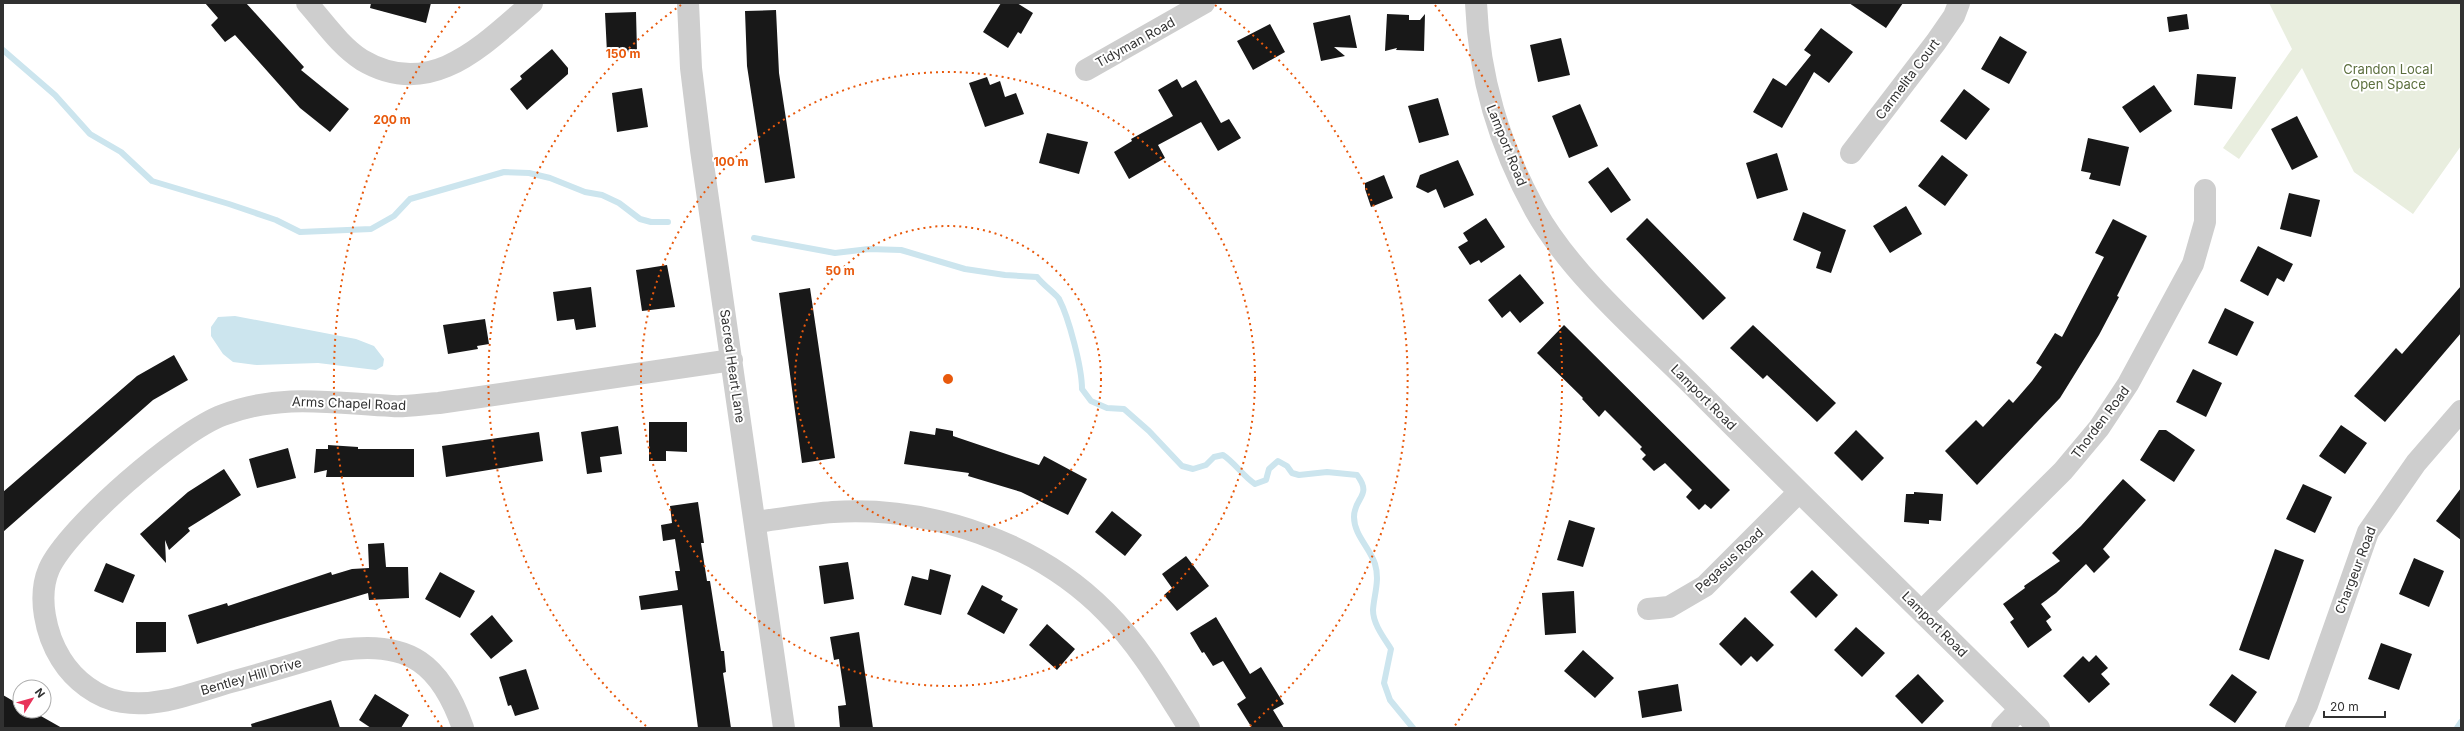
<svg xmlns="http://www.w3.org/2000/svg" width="2464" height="731" font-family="Inter,sans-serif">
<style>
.green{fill:#e9eedf}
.water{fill:#cce5ee}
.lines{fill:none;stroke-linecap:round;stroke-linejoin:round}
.stream{stroke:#cce5ee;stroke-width:6}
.building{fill:#181818}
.minor{stroke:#cecece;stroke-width:22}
.ring{fill:none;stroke:#e8590c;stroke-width:2;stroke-dasharray:2 4}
.labels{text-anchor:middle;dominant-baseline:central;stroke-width:4;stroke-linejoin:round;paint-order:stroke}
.street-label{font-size:13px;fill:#313131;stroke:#fff}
.park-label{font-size:13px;fill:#5b6e3d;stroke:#fff}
.centre{fill:#e8590c;stroke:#fff;stroke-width:2}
.ring-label{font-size:12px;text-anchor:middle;font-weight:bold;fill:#e8590c;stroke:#fff;stroke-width:4;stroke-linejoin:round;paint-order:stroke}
</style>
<rect width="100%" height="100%" fill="#fff"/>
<path class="green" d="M2269 3H2461V146L2413 214 2354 172 2302 68 2239 159 2223 148 2292 49Z"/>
<path class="water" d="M235 316 356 339 374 346 384 359 383 366 376 370 318 363 257 365 233 362 223 354 211 336V327L218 317Z"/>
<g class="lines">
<path class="stream" d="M3 50 55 95 90 134 121 152 152 181 229 204 276 220 300 232 371 229 394 216 410 199 504 172 529 173 550 178 585 192 602 195 619 203 640 219 651 222H668
M754 238 835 253 869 249 901 250 965 269 1005 275 1037 277C1042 284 1058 296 1059 299 1069 318 1082 368 1082 389L1091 401 1107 408 1124 409 1149 431 1182 466 1193 469 1206 465 1214 457 1223 455C1235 463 1243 476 1255 484L1266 480 1269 469 1278 461 1287 466 1292 473 1299 475 1327 472 1357 475C1373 496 1354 497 1354 517 1354 535 1370 548 1375 564 1380 580 1374 595 1373 610 1373 624 1384 638 1391 649L1384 683 1390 700 1413 728
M2457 728 2461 722"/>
</g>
<path class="building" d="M205 3H246L304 67 301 70 349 109 330 132 300 108 235 35 225 42 211 25 218 18Z
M371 3H431L426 23 370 8Z
M1001 3H1017L1033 13 1021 34 1018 32 1008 48 983 32Z
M1849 3H1903L1886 28Z
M776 10 779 73 795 178 765 183 747 66 745 11Z
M636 12 637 52 607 53 605 13Z
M1387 14 1409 15V20H1420L1425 14 1424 51 1396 50 1397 48 1385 51Z
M2187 14 2189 29 2169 32 2167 17Z
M1350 15 1357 48 1334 47 1345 56 1321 61 1313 23Z
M1270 24 1285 52 1253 70 1237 41Z
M1821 28 1853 52 1829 83 1814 72 1782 128 1753 112 1773 78 1786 86 1811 55 1804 50Z
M2000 36 2027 52 2009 84 1981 69Z
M1561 38 1570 75 1538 82 1530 45Z
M552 49 568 68V74L527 110 510 89 522 79 520 76Z
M2197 74 2236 77 2232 109 2194 105Z
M987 77 990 85 1000 81 1005 97 1016 93 1024 114 985 127 969 83Z
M1177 79 1182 88 1196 80 1221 123 1229 119 1241 138 1218 151 1201 122 1158 145 1165 158 1129 179 1114 152 1132 141 1131 139 1173 116 1158 90Z
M2154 85 2172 111 2140 133 2122 107Z
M642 88 648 127 617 132 612 93Z
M1964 89 1990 109 1966 140 1940 121Z
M1438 98 1449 135 1419 143 1408 106Z
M1580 104 1598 146 1569 158 1552 116Z
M2297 116 2318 157 2292 170 2271 129Z
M1047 133 1088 142 1079 174 1039 163Z
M2088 138 2129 147 2120 186 2089 179 2091 173 2081 171Z
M1777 153 1788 190 1757 199 1746 163Z
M1942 155 1968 175 1945 206 1918 186Z
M1458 160 1474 195 1444 208 1436 189 1428 193 1416 187 1420 175Z
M1608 167 1631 200 1611 213 1588 182Z
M1384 175 1393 198 1371 207 1365 189V183Z
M2289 193 2320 200 2311 237 2280 229Z
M1906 206 1922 234 1890 253 1873 226Z
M1803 212 1846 230 1831 273 1816 268 1821 252 1793 240Z
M1486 218 1505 247 1481 263 1479 260 1470 265 1458 247 1468 241 1463 233Z
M1647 218 1726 298 1703 320 1626 239Z
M2113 219 2147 236 2117 296 2119 297 2099 335 2060 398 1977 485 1945 451 1976 420 1983 427 2009 399 2013 403 2032 381 2042 367 2036 363 2055 333 2062 337 2104 257 2095 253Z
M2258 246 2293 264 2284 282 2277 278 2268 296 2240 281Z
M667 265 675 307 642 311 636 270Z
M1520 274 1544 303 1520 323 1510 311 1502 318 1488 300Z
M2461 286V333L2385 422 2354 396 2396 348 2402 354Z
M591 287 596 327 576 330 574 319 557 321 553 292Z
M810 288 835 458 802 463 779 293Z
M2225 308 2254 322 2237 356 2208 343Z
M485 319 489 344 477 346 478 349 448 354 443 325Z
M1564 325 1730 490 1711 509 1705 504 1699 510 1686 497 1692 490 1665 463 1654 471 1642 459 1646 455 1640 449 1642 447 1605 410 1599 417 1582 399 1583 398 1537 353Z
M1753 325 1836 403 1817 422 1767 375 1763 379 1730 348Z
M174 355 188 380 153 400 3 532V492L137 376Z
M2193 369 2222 383 2206 417 2176 402Z
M649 422H687V452L666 451V461H649Z
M2341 425 2367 443 2345 474 2319 456Z
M618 426 622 454 600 457 602 472 587 474 581 432Z
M936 428 953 431V436L1039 465 1044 456 1087 479 1068 515 1021 492 968 476 969 473 904 464 910 431 935 435Z
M1856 430 1884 458 1862 481 1834 453Z
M2159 430H2166L2195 450 2174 482 2140 460Z
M539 432 543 461 446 477 442 446Z
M328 445 358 447V449H414V477H326L327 470 314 473 316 449H328Z
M288 448 296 478 257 488 249 459Z
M224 469 241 495 188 528 190 531 169 550 165 540 166 563 140 534 188 492Z
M2123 479 2146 500 2103 549 2110 557 2094 573 2086 564 2056 593 2041 604 2051 617 2046 621 2052 630 2028 648 2010 622 2014 619 2003 604 2025 588 2024 586 2060 561 2052 553 2081 526Z
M2303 484 2332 497 2315 533 2286 519Z
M2461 488V540L2436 521Z
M1914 492 1943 494 1941 521 1929 520V524L1904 522 1906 494H1914Z
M698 502 704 543H701L707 581H710L721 651H724L726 672 723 673 731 728H698L682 605 641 610 639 596 678 590 675 571H680L675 539 663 541 661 525 672 523 670 506Z
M1112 511 1142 535 1125 556 1095 532Z
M1569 520 1595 528 1583 567 1557 560Z
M384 543 386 567H408L409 598 369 600 368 593 197 644 188 615 227 603 228 606 331 572 332 575 352 569 369 568 368 544Z
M2275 549 2304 560 2269 660 2239 650Z
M1186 556 1209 586 1177 611 1164 595 1172 588 1162 574Z
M2414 558 2444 571 2429 607 2399 594Z
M848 562 854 599 824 604 819 566Z
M106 563 135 575 123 603 94 591Z
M930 569 951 575 941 615 904 605 912 576 928 580Z
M1812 570 1838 595 1816 618 1790 592Z
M440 572 475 591 460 618 425 599Z
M982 585 1003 596 1001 600 1018 609 1004 634 967 614Z
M1574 591 1576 633 1545 635 1542 593Z
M492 615 513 641 491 659 470 634Z
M1216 617 1250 674 1261 667 1284 704 1273 710 1284 728H1252L1237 704 1246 698 1223 661 1213 666 1204 652 1202 653 1190 633Z
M1745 617 1774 645 1757 662 1751 656 1741 666 1719 644Z
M136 622H166V652L136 653Z
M1047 624 1075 649 1057 670 1029 645Z
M1856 627 1885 653 1862 677 1834 650Z
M859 632 873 728H840L838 706 846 705 839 659 834 660 830 637Z
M2381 643 2412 654 2399 690 2368 679Z
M1583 650 1614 678 1595 698 1564 671Z
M2096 655 2108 668 2101 674 2110 684 2089 703 2063 676 2083 656 2089 662Z
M526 669 539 709 515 716 511 705 508 706 499 677Z
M1918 674 1944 701 1922 724 1895 696Z
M2232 674 2257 692 2235 723 2209 705Z
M1678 684 1682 711 1642 718 1638 691Z
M375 694 409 715 401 728H371L359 720Z
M3 695 20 705V711H32L62 728H3Z
M331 700 340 728H252L251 724Z"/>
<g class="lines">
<path class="minor" d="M307 3C324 22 340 46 362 60 431 101 483 45 532 3
M688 3 691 68 701 150 784 728
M1476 3C1479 78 1499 144 1535 210 1571 275 1643 336 1696 389 1809 503 1925 614 2039 728
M1086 70 1204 3
M1851 153 1936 42 1954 16 1959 3
M755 522C780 519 807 514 833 512 931 506 1037 542 1106 612 1140 646 1164 688 1189 728
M1648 609 1669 607 1705 586 1799 492
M1922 611 2063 471 2099 428 2128 384 2193 264 2205 222V190
M463 728C441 665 410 640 341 650 305 661 268 672 231 682 196 692 159 708 122 702 97 698 74 680 61 659 46 635 37 597 49 569 68 527 179 431 223 415 281 393 332 403 392 406 407 407 423 404 439 403L732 360
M2002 728 2020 709
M2296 728 2307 705 2368 532 2416 463 2461 411"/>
</g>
<g class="ring">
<circle cx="948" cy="379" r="153"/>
<circle cx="948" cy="379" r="307"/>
<path d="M646 726A460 460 0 0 1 681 5M1215 5A460 460 0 0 1 1250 726"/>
<path d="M442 727A614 614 0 0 1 461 5M1435 5A614 614 0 0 1 1454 727"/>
</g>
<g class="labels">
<g class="street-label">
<text transform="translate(1135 42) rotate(-29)">Tidyman Road</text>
<text transform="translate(1907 79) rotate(-53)">Carmelita Court</text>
<text transform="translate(1507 145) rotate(68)">Lamport Road</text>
<text transform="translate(733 366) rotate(82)">Sacred Heart Lane</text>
<text transform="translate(1704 397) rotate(45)">Lamport Road</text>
<text transform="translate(349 403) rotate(2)">Arms Chapel Road</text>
<text transform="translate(2100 422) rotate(-53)">Thorden Road</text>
<text transform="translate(1729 560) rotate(-43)">Pegasus Road</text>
<text transform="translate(2355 570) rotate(-69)">Chargeur Road</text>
<text transform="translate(1935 624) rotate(45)">Lamport Road</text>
<text transform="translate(251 676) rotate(-16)">Bentley Hill Drive</text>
</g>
<g class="park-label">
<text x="2388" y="69">Crandon Local<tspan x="2388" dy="15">Open Space</tspan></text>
</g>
</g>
<circle cx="948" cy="379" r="6" class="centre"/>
<g class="ring-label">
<text x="623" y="58">150 m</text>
<text x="392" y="124">200 m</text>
<text x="731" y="166">100 m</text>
<text x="840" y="275">50 m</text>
</g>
<rect width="2464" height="731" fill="none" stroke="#313131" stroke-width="8"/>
<g transform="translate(32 699) rotate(53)"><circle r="19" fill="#ffffff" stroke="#adadad"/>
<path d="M0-3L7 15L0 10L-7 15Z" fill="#e8335a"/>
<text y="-6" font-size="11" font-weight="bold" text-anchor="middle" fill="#313131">N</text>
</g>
<path d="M2324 711v6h61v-6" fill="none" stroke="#313131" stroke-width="2"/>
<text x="2330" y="711" font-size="12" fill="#313131" stroke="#ffffff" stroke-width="3" paint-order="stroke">20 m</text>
</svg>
